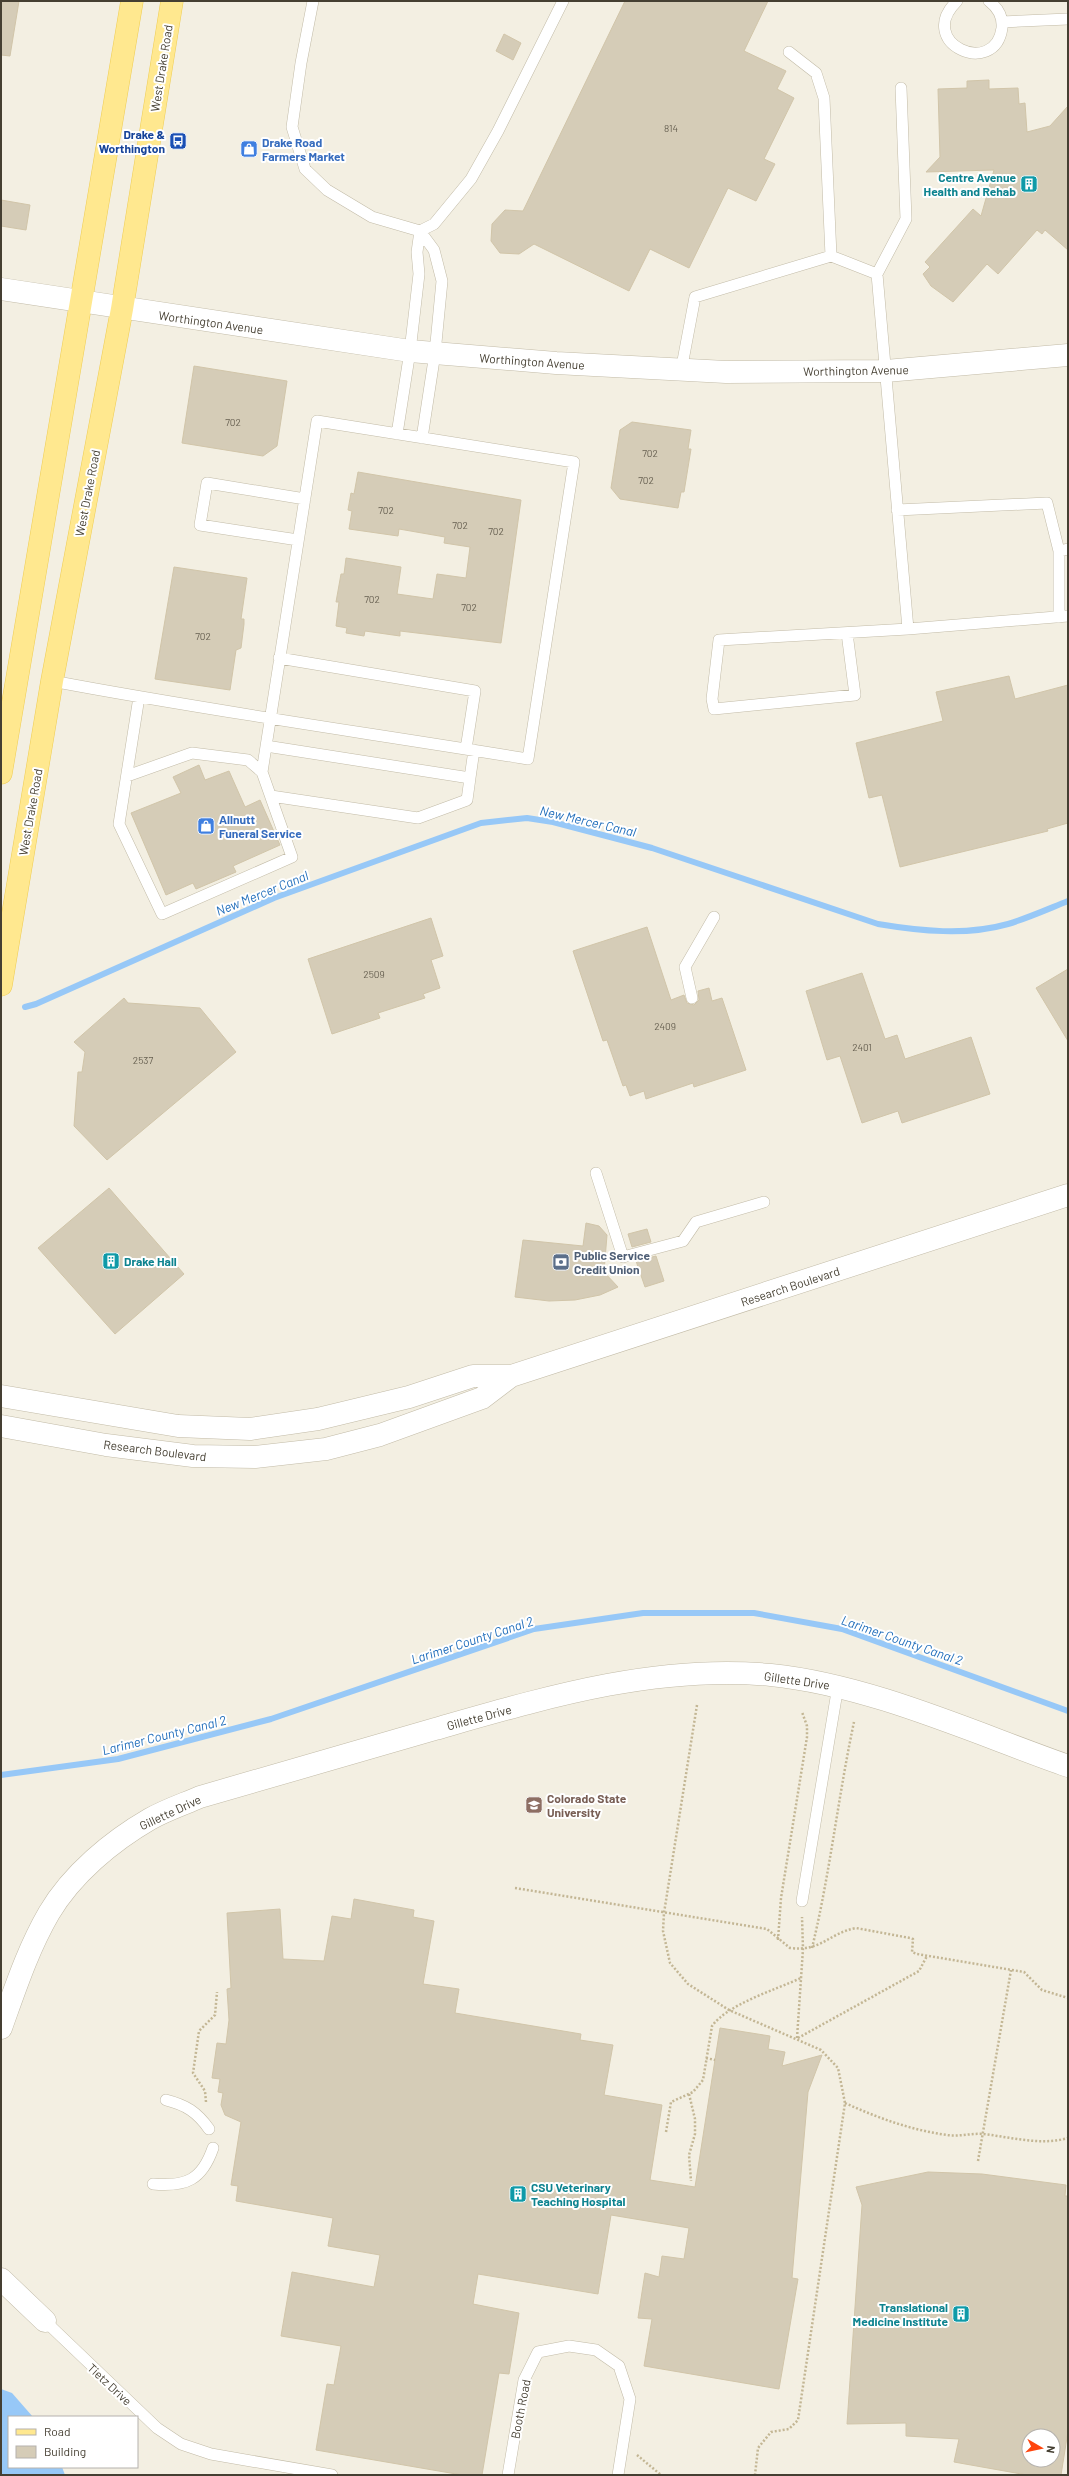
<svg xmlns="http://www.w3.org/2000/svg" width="1069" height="2476" font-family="Barlow,sans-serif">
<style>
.water{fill:#97c8f7}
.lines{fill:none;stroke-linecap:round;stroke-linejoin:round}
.stream{stroke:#97c8f7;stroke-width:6}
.building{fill:#d5ccb7;stroke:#d1c5a9;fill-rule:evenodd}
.lane-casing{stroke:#c2bba7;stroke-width:12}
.street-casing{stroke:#c2bba7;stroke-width:23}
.primary-casing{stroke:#efcd54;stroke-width:23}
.path{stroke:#c3b694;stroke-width:2.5;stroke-dasharray:2 2;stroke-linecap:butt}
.lane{stroke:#fff;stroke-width:11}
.street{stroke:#fff;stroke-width:22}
.primary{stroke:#ffe88f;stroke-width:22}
.labels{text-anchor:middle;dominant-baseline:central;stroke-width:4;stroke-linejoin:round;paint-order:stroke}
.number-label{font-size:10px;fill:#696253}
.street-label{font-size:12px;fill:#453f32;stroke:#fff}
.transit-label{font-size:12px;font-weight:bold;fill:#164399;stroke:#fff;text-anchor:end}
.shop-label{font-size:12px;font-weight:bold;fill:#366cbe;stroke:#fff;text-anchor:start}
.culture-label{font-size:12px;font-weight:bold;fill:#0d838f;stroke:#fff;text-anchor:end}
.service-label{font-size:12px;font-weight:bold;fill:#4e5e75;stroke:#fff;text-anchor:start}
.education-label{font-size:12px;font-weight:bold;fill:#785e54;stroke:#fff;text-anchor:start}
.water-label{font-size:13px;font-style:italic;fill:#216ebb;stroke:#fff}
</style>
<rect width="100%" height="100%" fill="#f3efe2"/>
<path class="water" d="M1 2389 12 2393 33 2417H9V2467H62L65 2475H1Z"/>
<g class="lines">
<path class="stream" d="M25 1007 36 1004 274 898 481 823 527 818 553 822 652 848 878 924C920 931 966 936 1008 924 1028 918 1048 909 1068 901
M1 1775 118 1759 271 1719 534 1629 643 1613H754L842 1629 1068 1711"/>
</g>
<path class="building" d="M1 1H19L10 56 1 55Z
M625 1H768L744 51 786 71 777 89 794 98 764 159 775 164 756 201 728 188 689 268 650 249 629 291 534 244 519 254 500 253 491 241 492 224 505 210 523 211Z
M504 34 521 43 513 60 496 51Z
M989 80V89L1018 88 1019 104 1025 103 1027 132 1050 126 1068 106V250L1045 230 1042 234 1037 230 998 274 987 264 953 302 931 286 923 274 930 267 925 262 973 209 981 216 994 170 926 172 940 157 938 89 967 88V81Z
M1 200 30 205 26 230 1 226Z
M194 366 287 381 277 446 263 456 182 443Z
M632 422 691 430 688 449H691L684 492H681L678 508 620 499 611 488 620 430Z
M358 472 521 500 501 643 400 631V636L365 631 364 636 346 633 347 628 336 626 339 602H336L341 574H344L346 558 401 567 397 594 433 599 437 574 466 578 470 547 444 543 445 537 399 529 398 536 349 529 352 511 348 510 351 493 354 494Z
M174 567 247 578 241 619H244V624L241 648 236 650 230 690 155 679Z
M1009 676 1015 699 1068 685V823L1047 829 1048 831 900 867 882 795 869 798 856 743 943 721 936 692Z
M199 765 205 780 229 771 245 807 260 800 280 845 233 866 236 872 196 889 193 883 166 895 131 813 181 793 173 777Z
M431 918 443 956 431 960 440 988 423 994 425 998 378 1013 380 1018 332 1034 308 959Z
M647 927 671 1000 684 995 687 1003 694 1005 699 1000 698 991 709 988 712 1001 722 998 746 1070 694 1087 693 1083 646 1099 644 1091 630 1096 626 1085 623 1086 607 1040 603 1041 573 951Z
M1068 969V1041L1036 988Z
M862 973 885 1039 897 1035 905 1059 971 1037 990 1094 902 1123 898 1111 862 1123 840 1056 827 1060 806 991Z
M124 998 128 1003 200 1008 236 1052 107 1160 74 1126 78 1072H82L85 1052 74 1042Z
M109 1188 184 1274 115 1334 38 1248Z
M586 1223 599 1226 607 1235 604 1272 618 1287 600 1295 575 1300 549 1301 515 1297 523 1240 583 1246Z
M647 1229 651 1242 632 1247 628 1234Z
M656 1256 664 1281 645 1287 636 1261Z
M354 1899 414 1910 413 1917 434 1921 423 1984 459 1989 455 2013 581 2034 580 2040 613 2045 604 2095 662 2105 650 2180 695 2187 720 2028 770 2036 768 2049 785 2052 782 2066 822 2055 808 2092 792 2278 798 2279 779 2389 644 2366 652 2319 638 2318 645 2273 659 2277 662 2256 684 2259 689 2228 611 2215 598 2294 478 2274 473 2304 519 2313 509 2374 499 2373 482 2475H462L316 2450 327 2384 334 2385 341 2346 281 2336 292 2272 374 2287 380 2255 328 2246 333 2218 236 2201 238 2186 231 2185 241 2122 225 2115 221 2105 223 2093 218 2092 220 2079 212 2078 217 2043 226 2044 229 2020 227 1989 231 1988 227 1913 280 1909 283 1959 324 1961 332 1916 351 1919Z
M928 2172 982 2174 1066 2185 1065 2196H1068V2431L1061 2475H1027L954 2462 959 2439 906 2436V2423L847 2424 862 2205 856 2187ZM1029 2436H1053V2460H1029Z"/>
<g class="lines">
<defs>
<path id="lane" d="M313 1 301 63 292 127 305 169 327 190 372 217 420 231 434 250 442 281 435 353 422 438
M957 1C914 43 995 79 1002 28 1003 17 998 8 989 1
M1002 22 1068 19
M789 52 816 73 824 98 831 256 877 274
M901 88 906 219 877 274 908 629
M420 231 434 224 471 179 498 131 563 1
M681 371 695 297 831 256
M397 434 410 351 419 274 417 252 420 231
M897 510 1047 503 1059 551
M298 540 200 525 207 483 305 499
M1059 617V551L1068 549
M847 633 855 695 714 709 712 699 719 640 908 629 1068 616
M279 658 475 691 466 749
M52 681C210 711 369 733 528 759L574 462 317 421 262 772 292 857 162 914 119 824 139 697
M266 746 470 778 467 800 418 818 271 796
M127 776 192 753 248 760 262 772
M470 778 474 750
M692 998 685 967 714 917
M596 1173 623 1257 683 1241 696 1222 764 1202
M802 1901 838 1686
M166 2100C186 2105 197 2112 209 2129
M153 2184C186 2187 202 2180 213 2148
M45 2321 157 2428 181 2444 211 2454 332 2475
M508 2475 524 2380 538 2352 569 2346 596 2350 619 2366 630 2399 618 2475"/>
<path id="street" d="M1 289 410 351 556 363 726 372 886 371 1068 355
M1 1396 178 1426 250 1429 318 1419 409 1397 473 1376H511
M1 1426 106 1445 193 1456 255 1457 326 1449 380 1435 482 1398 511 1376 1068 1195
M1 2028C15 1989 28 1949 49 1913 72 1874 112 1841 150 1819 166 1810 184 1804 200 1797 278 1774 357 1752 435 1729 544 1698 656 1664 771 1675 870 1685 974 1733 1068 1766
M1 2279 45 2321"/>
<path id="primary" d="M1 773 132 1
M1 985 52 681 122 309 172 1"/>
</defs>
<use href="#lane" class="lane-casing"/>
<use href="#street" class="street-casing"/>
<use href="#primary" class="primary-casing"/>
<path class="path" d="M697 1705 664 1913 663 1931 670 1963 688 1984 729 2010 821 2050 838 2068 845 2103 798 2420 789 2429 771 2432 758 2448 755 2475
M515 1888 767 1929 790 1948C821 1952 829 1933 856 1928L910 1938 913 1939 912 1952 917 1954 1024 1972 1042 1990 1068 1998
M778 1940 781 1898 807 1737V1726L802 1712
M812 1948C830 1874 838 1797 854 1722
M797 2038 803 1949 802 1917
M798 2038 919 1971 927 1956
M706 2058 715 2060
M689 2094 695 2119V2134L689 2155 691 2181
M206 2102 205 2091 193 2073 199 2031 215 2015 217 1992
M845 2103C878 2118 911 2130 947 2135 959 2137 971 2133 983 2134 1011 2137 1040 2146 1068 2138
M666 2132 671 2102 693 2092 703 2080 712 2026C728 2004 775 1990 801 1978
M978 2161 1011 1970
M637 2455 661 2475"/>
<use href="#lane" class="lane"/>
<use href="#street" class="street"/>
<use href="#primary" class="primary"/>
</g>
<defs>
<symbol id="bus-square" viewBox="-11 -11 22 22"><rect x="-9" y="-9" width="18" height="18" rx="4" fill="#1a4fb4" stroke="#fff"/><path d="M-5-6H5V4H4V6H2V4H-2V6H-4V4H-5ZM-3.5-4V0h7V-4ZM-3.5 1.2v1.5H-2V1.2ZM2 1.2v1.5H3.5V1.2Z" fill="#fff"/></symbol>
<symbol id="shop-square" viewBox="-11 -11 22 22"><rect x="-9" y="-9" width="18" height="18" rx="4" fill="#3f7fe0" stroke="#fff"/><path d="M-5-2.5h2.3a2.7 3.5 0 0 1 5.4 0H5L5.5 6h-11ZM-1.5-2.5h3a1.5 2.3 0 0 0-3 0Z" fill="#fff"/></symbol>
<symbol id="building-square" viewBox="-11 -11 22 22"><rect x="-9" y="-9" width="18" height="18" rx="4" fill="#0f9aa8" stroke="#fff"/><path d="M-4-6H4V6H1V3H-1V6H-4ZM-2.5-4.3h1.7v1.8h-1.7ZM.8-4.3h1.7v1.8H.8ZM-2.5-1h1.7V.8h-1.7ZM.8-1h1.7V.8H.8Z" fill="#fff"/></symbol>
<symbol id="bank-square" viewBox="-11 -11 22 22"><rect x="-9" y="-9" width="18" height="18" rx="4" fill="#5c6f8a" stroke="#fff"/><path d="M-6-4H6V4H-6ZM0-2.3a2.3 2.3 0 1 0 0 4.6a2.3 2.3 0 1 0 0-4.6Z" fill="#fff"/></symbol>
<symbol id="university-square" viewBox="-11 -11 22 22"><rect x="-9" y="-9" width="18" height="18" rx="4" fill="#8d6e63" stroke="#fff"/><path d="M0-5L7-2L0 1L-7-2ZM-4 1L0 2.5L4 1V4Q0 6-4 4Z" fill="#fff"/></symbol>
</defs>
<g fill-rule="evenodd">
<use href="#bus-square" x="168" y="131" width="20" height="20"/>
<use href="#shop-square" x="239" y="139" width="20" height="20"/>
<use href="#building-square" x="1019" y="174" width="20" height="20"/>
<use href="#shop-square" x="196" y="816" width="20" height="20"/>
<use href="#building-square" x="101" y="1251" width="20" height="20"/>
<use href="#bank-square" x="551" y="1252" width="20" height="20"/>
<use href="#university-square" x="524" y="1795" width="20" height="20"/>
<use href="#building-square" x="508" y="2184" width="20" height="20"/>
<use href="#building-square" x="951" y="2304" width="20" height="20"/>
</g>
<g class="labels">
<g class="number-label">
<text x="671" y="128">814</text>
<text x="233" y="422">702</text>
<text x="650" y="453">702</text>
<text x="646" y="480">702</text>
<text x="386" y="510">702</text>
<text x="460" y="525">702</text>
<text x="496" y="531">702</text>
<text x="372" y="599">702</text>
<text x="469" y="607">702</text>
<text x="203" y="636">702</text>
<text x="374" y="974">2509</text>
<text x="665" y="1026">2409</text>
<text x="862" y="1047">2401</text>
<text x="143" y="1060">2537</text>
</g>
<g class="street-label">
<text transform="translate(161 68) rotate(-81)">West Drake Road</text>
<text transform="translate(211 322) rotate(8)">Worthington Avenue</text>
<text transform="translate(532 361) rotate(4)">Worthington Avenue</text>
<text transform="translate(856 370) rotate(-1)">Worthington Avenue</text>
<text transform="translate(87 493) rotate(-79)">West Drake Road</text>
<text transform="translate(30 812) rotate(-80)">West Drake Road</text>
<text transform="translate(790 1286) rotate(-18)">Research Boulevard</text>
<text transform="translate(155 1450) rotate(7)">Research Boulevard</text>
<text transform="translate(797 1680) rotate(8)">Gillette Drive</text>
<text transform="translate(479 1717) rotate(-15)">Gillette Drive</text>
<text transform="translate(170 1812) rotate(-25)">Gillette Drive</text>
<text transform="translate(110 2384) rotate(43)">Tietz Drive</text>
<text transform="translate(520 2409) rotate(-79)">Booth Road</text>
</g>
<g class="transit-label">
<text x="165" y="134">Drake &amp;<tspan x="165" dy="14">Worthington</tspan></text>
</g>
<g class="shop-label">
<text x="262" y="142">Drake Road<tspan x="262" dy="14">Farmers Market</tspan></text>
<text x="219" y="819">Allnutt<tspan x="219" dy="14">Funeral Service</tspan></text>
</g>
<g class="culture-label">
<text x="1016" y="177">Centre Avenue<tspan x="1016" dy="14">Health and Rehab</tspan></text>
<text x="124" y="1261" text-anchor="start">Drake Hall</text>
<text x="531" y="2187" text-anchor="start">CSU Veterinary<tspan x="531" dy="14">Teaching Hospital</tspan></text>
<text x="948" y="2307">Translational<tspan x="948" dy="14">Medicine Institute</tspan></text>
</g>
<g class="service-label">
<text x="574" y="1255">Public Service<tspan x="574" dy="14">Credit Union</tspan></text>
</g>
<g class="education-label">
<text x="547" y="1798">Colorado State<tspan x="547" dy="14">University</tspan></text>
</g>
<g class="water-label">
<text transform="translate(588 821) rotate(13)">New Mercer Canal</text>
<text transform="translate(262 893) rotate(-22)">New Mercer Canal</text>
<text transform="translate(472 1640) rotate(-18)">Larimer County Canal 2</text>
<text transform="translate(902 1640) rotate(19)">Larimer County Canal 2</text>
<text transform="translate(164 1735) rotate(-14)">Larimer County Canal 2</text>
</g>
</g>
<rect width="1069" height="2476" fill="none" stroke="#453f32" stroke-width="4"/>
<rect x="8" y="2416" width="130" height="52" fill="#ffffff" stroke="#b5b2ad"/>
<rect x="16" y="2429" width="20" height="6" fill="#ffe88f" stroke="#b5b2ad"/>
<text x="44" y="2436" font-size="12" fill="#453f32">Road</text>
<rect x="16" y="2446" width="20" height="12" fill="#d5ccb7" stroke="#b5b2ad"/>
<text x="44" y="2456" font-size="12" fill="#453f32">Building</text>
<g transform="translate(1041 2448) rotate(99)"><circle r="19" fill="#ffffff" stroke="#b5b2ad"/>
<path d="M0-3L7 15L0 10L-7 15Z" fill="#ff450d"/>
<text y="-6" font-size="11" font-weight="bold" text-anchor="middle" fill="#453f32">N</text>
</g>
</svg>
